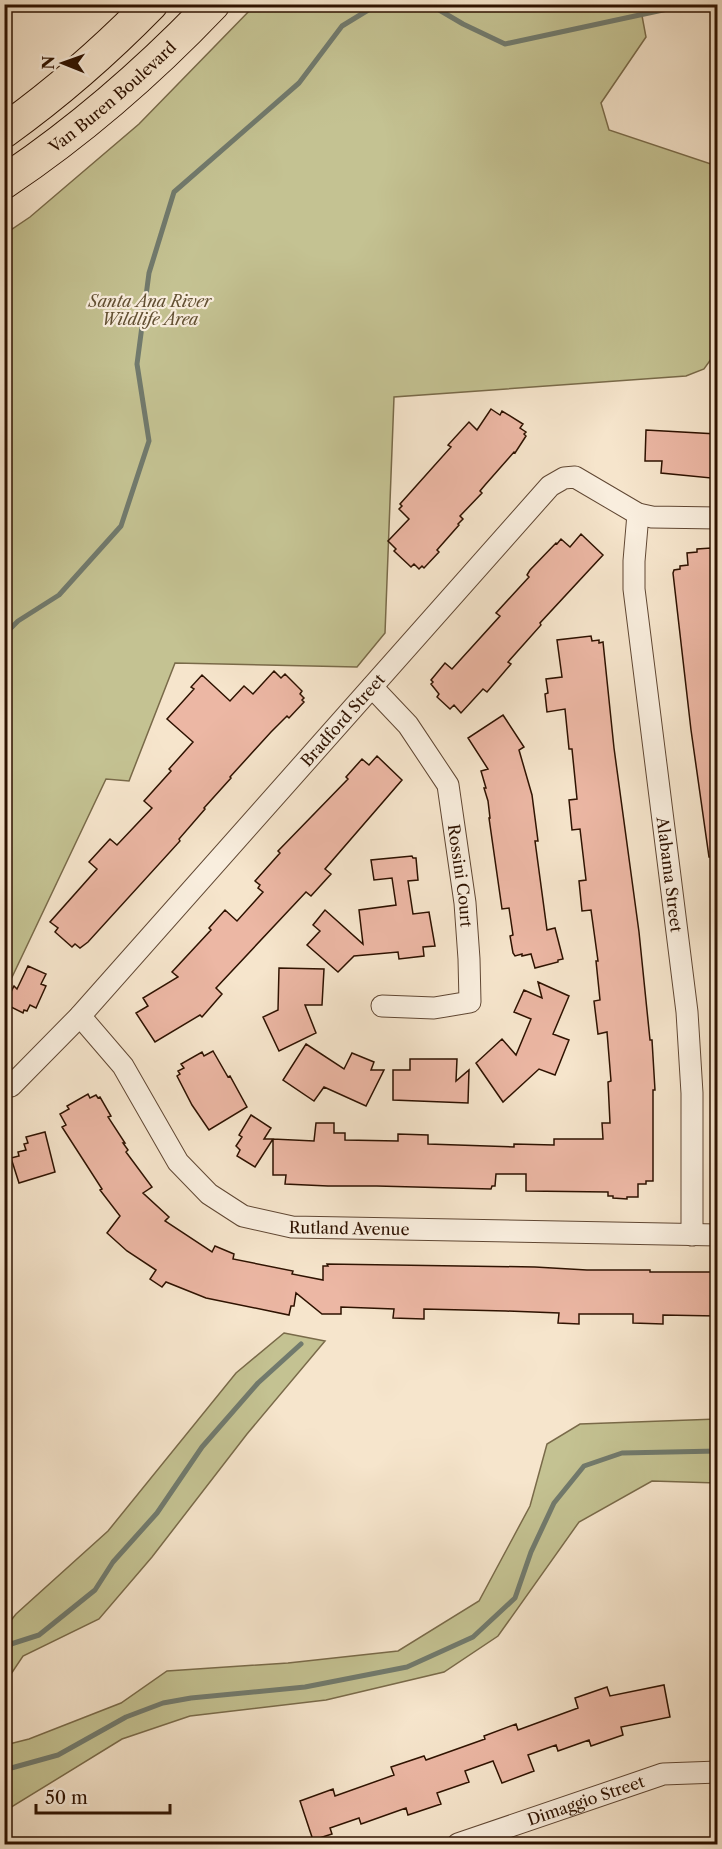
<svg xmlns="http://www.w3.org/2000/svg" width="722" height="1849" font-family="'Libre Caslon Text',serif">
<style>
.green{fill:#c4c292;stroke:#796a49;stroke-width:1.5}
.lines{fill:none;stroke-linecap:round;stroke-linejoin:round}
.stream{stroke:#717a6d;stroke-width:5}
.building{fill:#ecb7a4;stroke:#2e1200;stroke-width:1.5}
.minor-casing{stroke:#604733;stroke-width:23}
.primary-casing{stroke:#2e1200;stroke-width:35}
.minor{stroke:#f9eede;stroke-width:21}
.primary{stroke:#f6e5cc;stroke-width:33}
.labels{text-anchor:middle;dominant-baseline:central;stroke-width:4.5;stroke-linejoin:round;paint-order:stroke}
.street-label{font-size:16px;fill:#2e1200;stroke:#f9eede}
.park-label{font-size:16px;font-style:italic;fill:#625033;stroke:#f9eede}
</style>
<rect width="100%" height="100%" fill="#f6e5cc"/>
<filter id="stains"><feTurbulence type="fractalNoise" baseFrequency=".00333" numOctaves="4"/><feColorMatrix values="0 0 0 0 .2 0 0 0 0 .09 0 0 0 0 .02 0 0 0 .5 -.17"/></filter>
<radialGradient id="worn" r=".72"><stop offset=".6" stop-color="#630" stop-opacity="0"/><stop offset="1" stop-color="#630" stop-opacity=".3"/></radialGradient>
<path class="green" d="M255 5H640L646 37 601 103 609 130 717 166 714 355 704 369 686 376 394 397 385 633 357 667 175 663 129 781 106 779 5 992V234L30 217 139 124Z
M284 1333 325 1341 247 1434 152 1557 99 1619 23 1656 5 1683V1628L16 1614 108 1531 236 1373Z
M717 1419V1483L652 1481 579 1522 498 1636 444 1672 326 1700 190 1716 122 1739 5 1811V1745L29 1739 121 1703 167 1671 288 1663 398 1651 479 1601 530 1506 547 1444 580 1424Z"/>
<g class="lines">
<path class="stream" d="M429 4 463 24 505 44 686 5
M4 635 18 621 59 595 121 526 149 441 137 364 149 273 174 192 299 83 342 26 378 4
M4 1656 11 1644 39 1635 95 1590 113 1562 157 1513 202 1447 258 1383 301 1344
M4 1770 58 1755 126 1717 163 1703 191 1698 305 1687 407 1667 473 1637 515 1598 531 1552 554 1503 584 1466 622 1453 718 1451"/>
</g>
<path class="building" d="M491 409 500 415 502 411 523 424 520 428 526 432 524 434 526 436 515 453 514 452 485 485 480 491 482 493 460 516 463 519 458 524 459 525 437 550 439 552 424 568 422 566 419 569 414 564 411 567 394 551 396 549 388 541 409 519 399 509 402 506 400 504 451 447 448 445 469 422 477 430Z
M646 430 717 434V468H711V478L661 473 662 461H645Z
M581 534 603 555 540 623 541 625 508 662 511 664 487 692 483 689 461 713 454 705 450 709 437 697 439 694 431 684 433 682 431 680 445 663 452 669 500 616 496 613 529 577 527 575 530 570 556 543 557 544 561 539 570 547Z
M711 548V550L716 549 717 560V857H709L691 730 673 573 674 570 680 569V566L688 565 687 553 697 552V549Z
M591 636 592 641 599 640V643L603 642 614 748 639 932 650 1040H652L655 1090H653V1181H646V1184H638V1197H627V1199L613 1198V1196H608V1192L526 1191V1174H496L495 1186H492L491 1189 377 1186H328L285 1184 286 1175H273V1139L314 1141 316 1123H334V1133H345V1140L398 1141V1134L428 1135V1144L514 1147V1144L554 1145V1139H603L602 1123H610L608 1082 611 1081 607 1032 598 1034 594 1001 600 1000 596 961H598L591 910 582 911 579 881 586 880 580 829 572 830 569 800 577 799 572 749H569L565 709 547 712 545 694 548 693 546 679 562 677 557 640Z
M274 671 281 678 285 674 302 691 300 694 304 698 302 700 304 702 289 718 287 716 271 732 230 777 231 778 204 808 205 809 179 839 180 841 88 942 80 948 75 944 72 947 55 932 58 928 50 922 97 869 89 862 110 839 117 845 152 808 144 801 171 771 169 769 193 742 167 719 194 689 191 687 202 675 230 701 244 686 253 694Z
M503 715 524 747 519 750 532 795 538 841H535L547 930 555 928 563 959 558 960V962L535 968 531 954 522 956V954L515 956 513 953 510 936 513 935 509 908 502 909 489 818H490L488 801 484 788H486L481 771 488 769 468 738Z
M377 756 402 780 325 869 331 874 311 896 306 892 216 988 222 994 202 1017 200 1015 155 1042 136 1013 148 1006 143 998 178 977 172 972 211 930 209 928 225 910 237 921 263 892 258 888 260 885 255 881 280 853 278 851 348 779 346 777 362 759 369 765Z
M412 856 413 858H416L418 880 408 881 413 914 429 912 435 946 423 947 424 956 399 959 398 952 354 956 338 972 307 945 320 931 313 925 325 910 363 944 359 910 396 905 392 878 374 880 371 860Z
M28 966 46 974 41 984 46 986 36 1008 30 1005 27 1011 24 1010 23 1013 5 1004 14 986 17 989Z
M279 968 324 969 322 1005H305L316 1033 279 1051 263 1017 278 1010Z
M538 982 569 996 553 1034 569 1040 555 1075 539 1069 503 1102 476 1063 502 1039 516 1055 531 1019 514 1012 524 990 542 998Z
M306 1044 344 1069 352 1053 374 1062 371 1070H384L366 1106 324 1087 314 1101 283 1080Z
M213 1051 228 1077 230 1076 247 1107 209 1130 192 1105 177 1076 180 1074 178 1071 184 1068 181 1064 202 1052 204 1056Z
M410 1059H457L456 1081 469 1070 468 1103 393 1100V1070H410Z
M88 1094 90 1098 96 1095 98 1098 100 1097 111 1116 108 1117 125 1143H123L128 1150 126 1152 152 1187 143 1193 169 1217 165 1221 212 1252 215 1246 234 1254 233 1259 293 1271 292 1274 323 1280V1266H328L327 1264 535 1267 587 1270H650V1272H717V1316L663 1315V1324L633 1323V1314H579V1324L558 1323 559 1313 506 1311 424 1309V1319L393 1318 394 1309 341 1307V1314H322L296 1293 294 1306H291L289 1315 206 1298 166 1282 162 1287 150 1279 156 1270 127 1251 107 1233 120 1216 100 1190 102 1189 62 1127 66 1125 60 1114 69 1109 67 1106Z
M251 1115 271 1128 264 1139H273L255 1167 237 1156 240 1150 236 1146 242 1137 239 1135Z
M45 1132 55 1172 19 1183 11 1158 19 1156 18 1152 26 1150 24 1144 28 1143 26 1137Z
M664 1685 670 1717 621 1727 623 1735 591 1746 589 1740 558 1751 556 1745 528 1755 534 1771 502 1783 493 1761 465 1771 469 1782 437 1793 441 1804 408 1815 406 1808 361 1824 359 1818 330 1828 332 1834 313 1840 300 1801 333 1789 335 1796 394 1775 391 1767 424 1756 426 1760 485 1739 484 1736 516 1724 518 1730 578 1708 575 1698 607 1687 610 1696Z"/>
<g class="lines">
<defs>
<g id="minor">
<path id="s1" d="M638 514 634 561V589L687 1012 692 1093V1235"/>
<path id="s2" d="M372 687 408 725 448 785 465 903 469 959 470 1002 434 1008 382 1006"/>
<path id="s3" d="M80 1016 123 1066 178 1162 209 1194 243 1216 292 1227 718 1235"/>
<path id="s4" d="M11 1086 80 1016 550 486 564 478 575 477 638 514 652 517 718 518"/>
<path id="s5" d="M458 1844 663 1774 718 1772"/>
</g>
<g id="primary">
<path d="M4 131C57 93 106 50 151 4"/>
<path id="s6" d="M4 182C80 131 150 70 213 4"/>
</g>
</defs>
<use href="#minor" class="minor-casing"/>
<use href="#primary" class="primary-casing"/>
<use href="#minor" class="minor"/>
<use href="#primary" class="primary"/>
</g>
<g class="labels">
<g class="street-label">
<text stroke="none"><textPath href="#s6" startOffset="138">Van Buren Boulevard</textPath></text>
<text stroke="none"><textPath href="#s4" startOffset="494">Bradford Street</textPath></text>
<text stroke="none"><textPath href="#s1" startOffset="363">Alabama Street</textPath></text>
<text stroke="none"><textPath href="#s2" startOffset="216">Rossini Court</textPath></text>
<text stroke="none"><textPath href="#s3" startOffset="369">Rutland Avenue</textPath></text>
<text stroke="none"><textPath href="#s5" startOffset="135">Dimaggio Street</textPath></text>
</g>
<g class="park-label">
<text x="150" y="301">Santa Ana River<tspan x="150" dy="18">Wildlife Area</tspan></text>
</g>
</g>
<rect width="722" height="1849" fill="none" stroke="#f6e5cc" stroke-width="24"/>
<rect x="6" y="6" width="710" height="1837" fill="none" stroke="#2e1200" stroke-width="3"/>
<rect x="12" y="12" width="698" height="1825" fill="none" stroke="#2e1200" stroke-width="1.5"/>
<g transform="translate(63 63) rotate(271)" stroke="#f9eede" stroke-width="4.5" paint-order="stroke">
<path d="M0-4.5L10 22L0 15L-10 22Z" fill="#2e1200"/>
<text y="-9" font-size="16" font-weight="bold" text-anchor="middle" fill="#2e1200">N</text>
</g>
<path d="M36 1804v9h134v-9" fill="none" stroke="#2e1200" stroke-width="3"/>
<text x="45" y="1804" font-size="18" fill="#2e1200" stroke="#f9eede" stroke-width="4.5" paint-order="stroke">50 m</text>
<rect width="100%" height="100%" filter="url(#stains)"/>
<rect width="100%" height="100%" fill="url(#worn)"/>
</svg>
